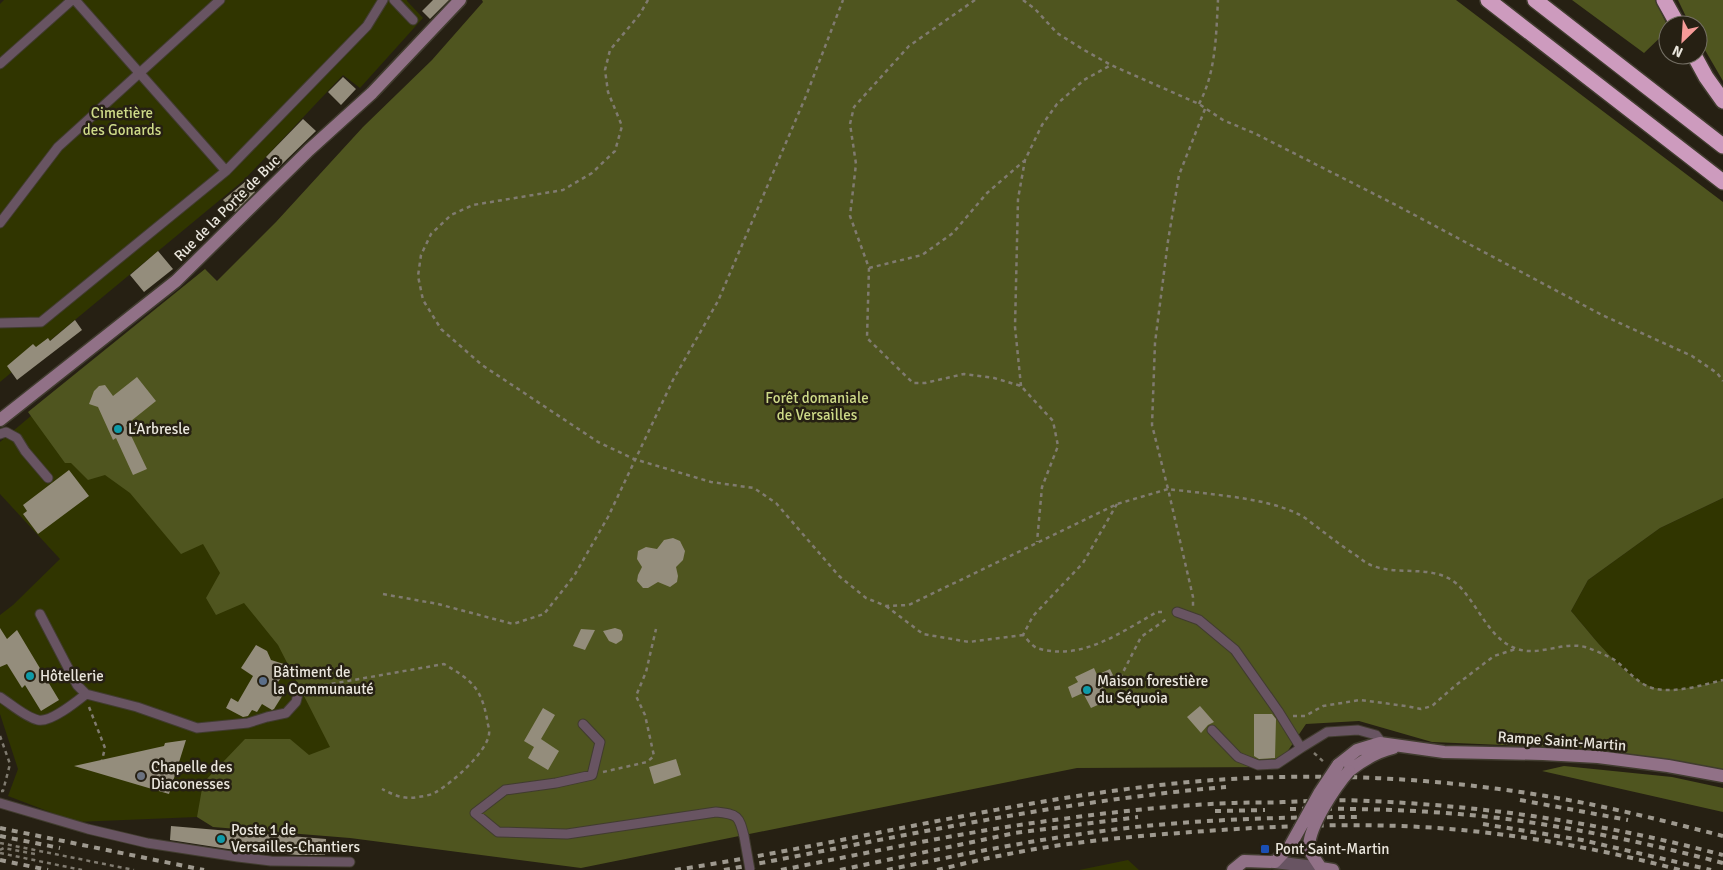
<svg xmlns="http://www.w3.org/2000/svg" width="1723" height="870" font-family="Signika,sans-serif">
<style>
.green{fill:#303500}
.forest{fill:#4f551f}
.building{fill:#948d7c}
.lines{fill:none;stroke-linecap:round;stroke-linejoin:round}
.lane-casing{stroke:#413c2f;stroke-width:11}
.street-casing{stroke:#413c2f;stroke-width:15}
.secondary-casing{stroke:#413c2f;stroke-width:15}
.highway-casing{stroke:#413c2f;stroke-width:18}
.path{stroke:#807b70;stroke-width:2.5;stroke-dasharray:4 4;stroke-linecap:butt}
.lane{stroke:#685462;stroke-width:9}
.street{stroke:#685462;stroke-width:12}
.secondary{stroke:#917187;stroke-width:12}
.highway{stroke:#cd9bbe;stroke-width:15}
.rail{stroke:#9e998f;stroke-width:4;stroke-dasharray:6 6;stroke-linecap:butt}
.lane-bridge-casing{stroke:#413c2f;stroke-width:11;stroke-linecap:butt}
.secondary-bridge-casing{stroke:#413c2f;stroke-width:15;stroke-linecap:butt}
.lane-bridge{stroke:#685462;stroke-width:9}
.secondary-bridge{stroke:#917187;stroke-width:12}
.culture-dot{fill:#0f9aa8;stroke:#262013;stroke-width:2}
.service-dot{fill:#5c6f8a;stroke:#262013;stroke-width:2}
.worship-dot{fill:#6b7280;stroke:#262013;stroke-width:2}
.transit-dot{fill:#1a4fb4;stroke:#262013;stroke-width:2}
.labels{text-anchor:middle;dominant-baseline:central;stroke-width:5;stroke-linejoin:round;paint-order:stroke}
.park-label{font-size:15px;fill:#ceda88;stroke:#262013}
.street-label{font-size:15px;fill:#eae6dd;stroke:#262013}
.poi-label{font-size:15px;fill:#eae6dd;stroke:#262013;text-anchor:start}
</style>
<rect width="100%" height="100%" fill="#262013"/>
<path class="green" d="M4 0H407V1L423 18 360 88 343 75 244 180 0 382V4Z
M205 269 498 682 197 817 76 822 8 796 18 769 0 714V615L13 605 60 559 0 494V442Z
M1723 498V680C1704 685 1675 693 1655 689 1626 681 1591 634 1571 611L1588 580 1660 528Z
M1128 860 1139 870H1079Z"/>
<path class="forest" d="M482 0H1456L1723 202V498L1660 528 1588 580 1571 611C1591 634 1626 681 1655 688 1675 693 1704 685 1723 680V770L1600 749 1432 742 1359 721 1306 724 1277 767 1077 768 581 868 350 838 213 827 197 817 203 783 245 739H290L309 755 330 747 278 645 244 603 216 615 206 598 220 573 203 544 181 554 130 493 105 475 88 480 71 463H65L28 412 205 269 217 281 276 222 363 127 432 60 483 2Z
M1572 0H1655L1668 27V30L1644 53Z
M1678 0H1723V81L1698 38V25H1690Z
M1564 766 1672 777 1723 788V812L1542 771Z"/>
<path class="building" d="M433 0H449L430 19 422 11Z
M343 77 356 89 341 105 328 92Z
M303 119 316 131 278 168 266 157Z
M245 182 255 192 235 212 223 200Z
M158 251 173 269 144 292 130 275Z
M75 320 82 330 17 380 7 366 33 344 36 347 48 338 50 341Z
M137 377 156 401 126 425 147 469 133 475 116 438 113 440 98 407 89 404 94 391 99 386 105 385 113 396Z
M69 470 89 496 38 534 23 514 27 511 23 505Z
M673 538 680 541 685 551 683 560 676 567 678 576 677 582 670 587 658 582 648 588H643L637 581 638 575 642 567 637 559 638 551 646 547 657 549 664 540Z
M0 628 7 639 17 630 59 700 41 711 25 685 22 688 7 664 0 667Z
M615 628 621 630 623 635 622 640 616 644 609 641 603 631Z
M581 629 595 630 585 650 573 646Z
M256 645 267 651 271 660 284 664 286 669 285 673 274 687 284 693 274 709 272 710 262 704 257 712 252 710 248 716 243 717 226 708 231 698 238 702 253 676 241 668Z
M1094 668 1097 675 1110 669 1115 679 1102 685 1109 700 1091 708 1083 693 1072 698 1068 687 1078 682 1075 677Z
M1200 706 1214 722 1208 725 1201 733 1187 717Z
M543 708 555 715 541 739 559 751 548 770 528 758 534 747 524 741Z
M1254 714H1272L1276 719 1275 758 1259 759 1254 756Z
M186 740 169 794 74 766 164 746 165 743Z
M676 759 681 775 654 784 649 767Z
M171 826 326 839 325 855H298L228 849 170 840Z"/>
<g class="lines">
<defs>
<path id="lane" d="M75 0 226 171
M394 0 413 20
M0 64 72 0
M0 223 58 147 220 0
M0 323 41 322 226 171 367 26 383 0
M0 434 6 432 17 438 25 451 48 478
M1177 612 1199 620 1235 650 1278 711 1301 748 1327 732 1358 730 1376 735 1379 739 1381 748
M40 614 77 685 86 694 137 707 197 728 248 723 267 717 286 713 296 702 299 690
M0 697C11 704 25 717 38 720 50 723 76 702 86 694
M583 724 600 742 592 775 556 783 505 790 475 813 498 832 567 834 716 812C738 814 739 816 744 836
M1212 730 1238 757 1258 765 1277 764 1301 748
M0 803 88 829 147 843 238 857 271 861 350 862"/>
<path id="street" d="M1275 862 1321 868"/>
<path id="secondary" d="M0 420 176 281 309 150 372 93 460 0
M1338 765 1357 750 1380 743 1444 752 1543 754 1598 757 1668 766 1723 776
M1349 771C1363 760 1376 752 1393 748
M1309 846 1311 853 1321 868 1333 870
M1233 870 1244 861 1275 862 1290 846"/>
<path id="highway" d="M1488 0 1723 182
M1535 0 1723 146
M1664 0 1678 25
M1694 55 1706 77 1723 101"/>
</defs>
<use href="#lane" class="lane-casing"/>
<use href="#street" class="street-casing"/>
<use href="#secondary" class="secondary-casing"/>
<use href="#highway" class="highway-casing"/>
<path class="path" d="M648 0 640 14 610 50 605 70 608 92 622 126 615 151 592 173 563 190 473 205 451 215 431 234 421 255 418 276 423 300 441 329 482 365 598 442 634 459 711 482 754 488 776 503 839 576 866 598 886 606 909 605 1117 504 1168 489 1193 597V606
M975 0 909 46 854 107 850 124 856 164 850 216 869 268 867 338 913 383H925L964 374 994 378 1021 386 1053 421 1058 446 1042 487 1037 542
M1023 0 1035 9 1057 33 1084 50 1111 65 1199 104 1223 120 1256 134 1392 203 1602 315 1692 356 1717 373 1723 381
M1199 104C1216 72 1216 36 1218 0
M1205 109 1179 175 1168 241 1155 343 1152 425 1168 489C1205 494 1265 497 1298 514 1305 517 1311 523 1317 527 1330 537 1343 547 1357 556 1362 560 1367 564 1373 566 1398 575 1427 566 1450 579 1470 590 1483 627 1504 642 1532 663 1558 640 1585 647 1594 650 1604 654 1613 659 1628 669 1637 685 1656 689 1677 693 1703 685 1723 680
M869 268 922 255 953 233 987 193 1024 161
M1021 386 1015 327 1018 199 1025 160 1042 125 1057 104 1084 80 1111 65
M1117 504 1083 563 1033 616 1023 635C1027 639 1032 646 1037 648 1081 662 1121 632 1157 612H1166
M383 594 438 604 513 624 544 614 574 576 608 517 673 380 718 301 806 96 843 0
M886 606 923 634 969 642 1023 635
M1120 678 1141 637 1168 618
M308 688 444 664C471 680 481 687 487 719 487 723 490 729 489 734 487 752 452 783 436 792 432 795 424 796 418 797 404 800 394 795 382 789
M89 707 105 748 102 760
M1293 716H1305L1323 706 1360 700 1406 706 1421 709 1432 706 1456 685 1494 656 1516 649
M0 736 10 764 3 791H1
M1314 753 1325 763
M603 772 647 762 654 756 645 715 636 696 646 672 656 629
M0 843 134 870
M0 850 4 848 35 854
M0 853 82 870"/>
<use href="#lane" class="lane"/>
<use href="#street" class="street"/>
<use href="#secondary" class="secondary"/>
<use href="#highway" class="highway"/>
<path class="rail" d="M1520 800 1628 820
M1290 809C1362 808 1435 810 1507 819 1580 829 1652 844 1723 863
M1215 811 1265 810
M1483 824 1582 840 1711 870
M0 828 204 870
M0 836 60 848
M0 860 48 870
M675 870C851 843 1023 796 1201 781 1316 772 1432 777 1546 796 1606 806 1665 821 1723 836
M724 870C890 839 1057 801 1226 787
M781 870C867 853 953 834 1040 822 1104 813 1170 805 1235 803 1251 802 1267 803 1283 802 1311 801 1340 799 1369 801 1489 806 1607 824 1723 855
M840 870 1015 833 1138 817
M887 870C972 852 1058 835 1145 826 1216 819 1287 817 1358 817
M937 870C959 865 981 859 1004 855 1070 841 1138 836 1206 831 1291 825 1376 822 1462 830 1535 837 1609 851 1680 870"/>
<defs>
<path id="lane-bridge" d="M744 836 750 870"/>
<path id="secondary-bridge" d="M1290 846 1320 792 1338 765
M1309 846C1310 825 1335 787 1349 771"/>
</defs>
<use href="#lane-bridge" class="lane-bridge-casing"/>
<use href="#secondary-bridge" class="secondary-bridge-casing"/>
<use href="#lane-bridge" class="lane-bridge"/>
<use href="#secondary-bridge" class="secondary-bridge"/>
</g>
<g class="culture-dot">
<circle cx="118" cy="429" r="5"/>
<circle cx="30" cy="676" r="5"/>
<circle cx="1087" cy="690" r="5"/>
<circle cx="221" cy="839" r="5"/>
</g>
<circle class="service-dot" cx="263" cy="681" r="5"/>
<circle class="worship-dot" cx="141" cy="776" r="5"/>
<rect class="transit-dot" x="1260" y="844" width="10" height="10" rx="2.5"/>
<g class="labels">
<g class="park-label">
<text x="122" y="113">Cimetière<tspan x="122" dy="17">des Gonards</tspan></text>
<text x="817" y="398">Forêt domaniale<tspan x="817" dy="17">de Versailles</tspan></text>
</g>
<g class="street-label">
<text transform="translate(227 208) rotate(-45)">Rue de la Porte de Buc</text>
<text transform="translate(1562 741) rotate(4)">Rampe Saint-Martin</text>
</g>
<g class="poi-label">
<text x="128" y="429">L’Arbresle</text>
<text x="273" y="672">Bâtiment de<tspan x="273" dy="17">la Communauté</tspan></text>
<text x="40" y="676">Hôtellerie</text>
<text x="1097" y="681">Maison forestière<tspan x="1097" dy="17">du Séquoia</tspan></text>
<text x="151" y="767">Chapelle des<tspan x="151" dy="17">Diaconesses</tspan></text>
<text x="231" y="830">Poste 1 de<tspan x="231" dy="17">Versailles-Chantiers</tspan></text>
<text x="1275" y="849">Pont Saint-Martin</text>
</g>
</g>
<g transform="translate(1683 40) rotate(205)"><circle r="24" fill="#262013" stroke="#746f64"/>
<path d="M0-4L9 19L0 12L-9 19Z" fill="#f59b98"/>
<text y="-8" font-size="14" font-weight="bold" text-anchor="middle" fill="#eae6dd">N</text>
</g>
</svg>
